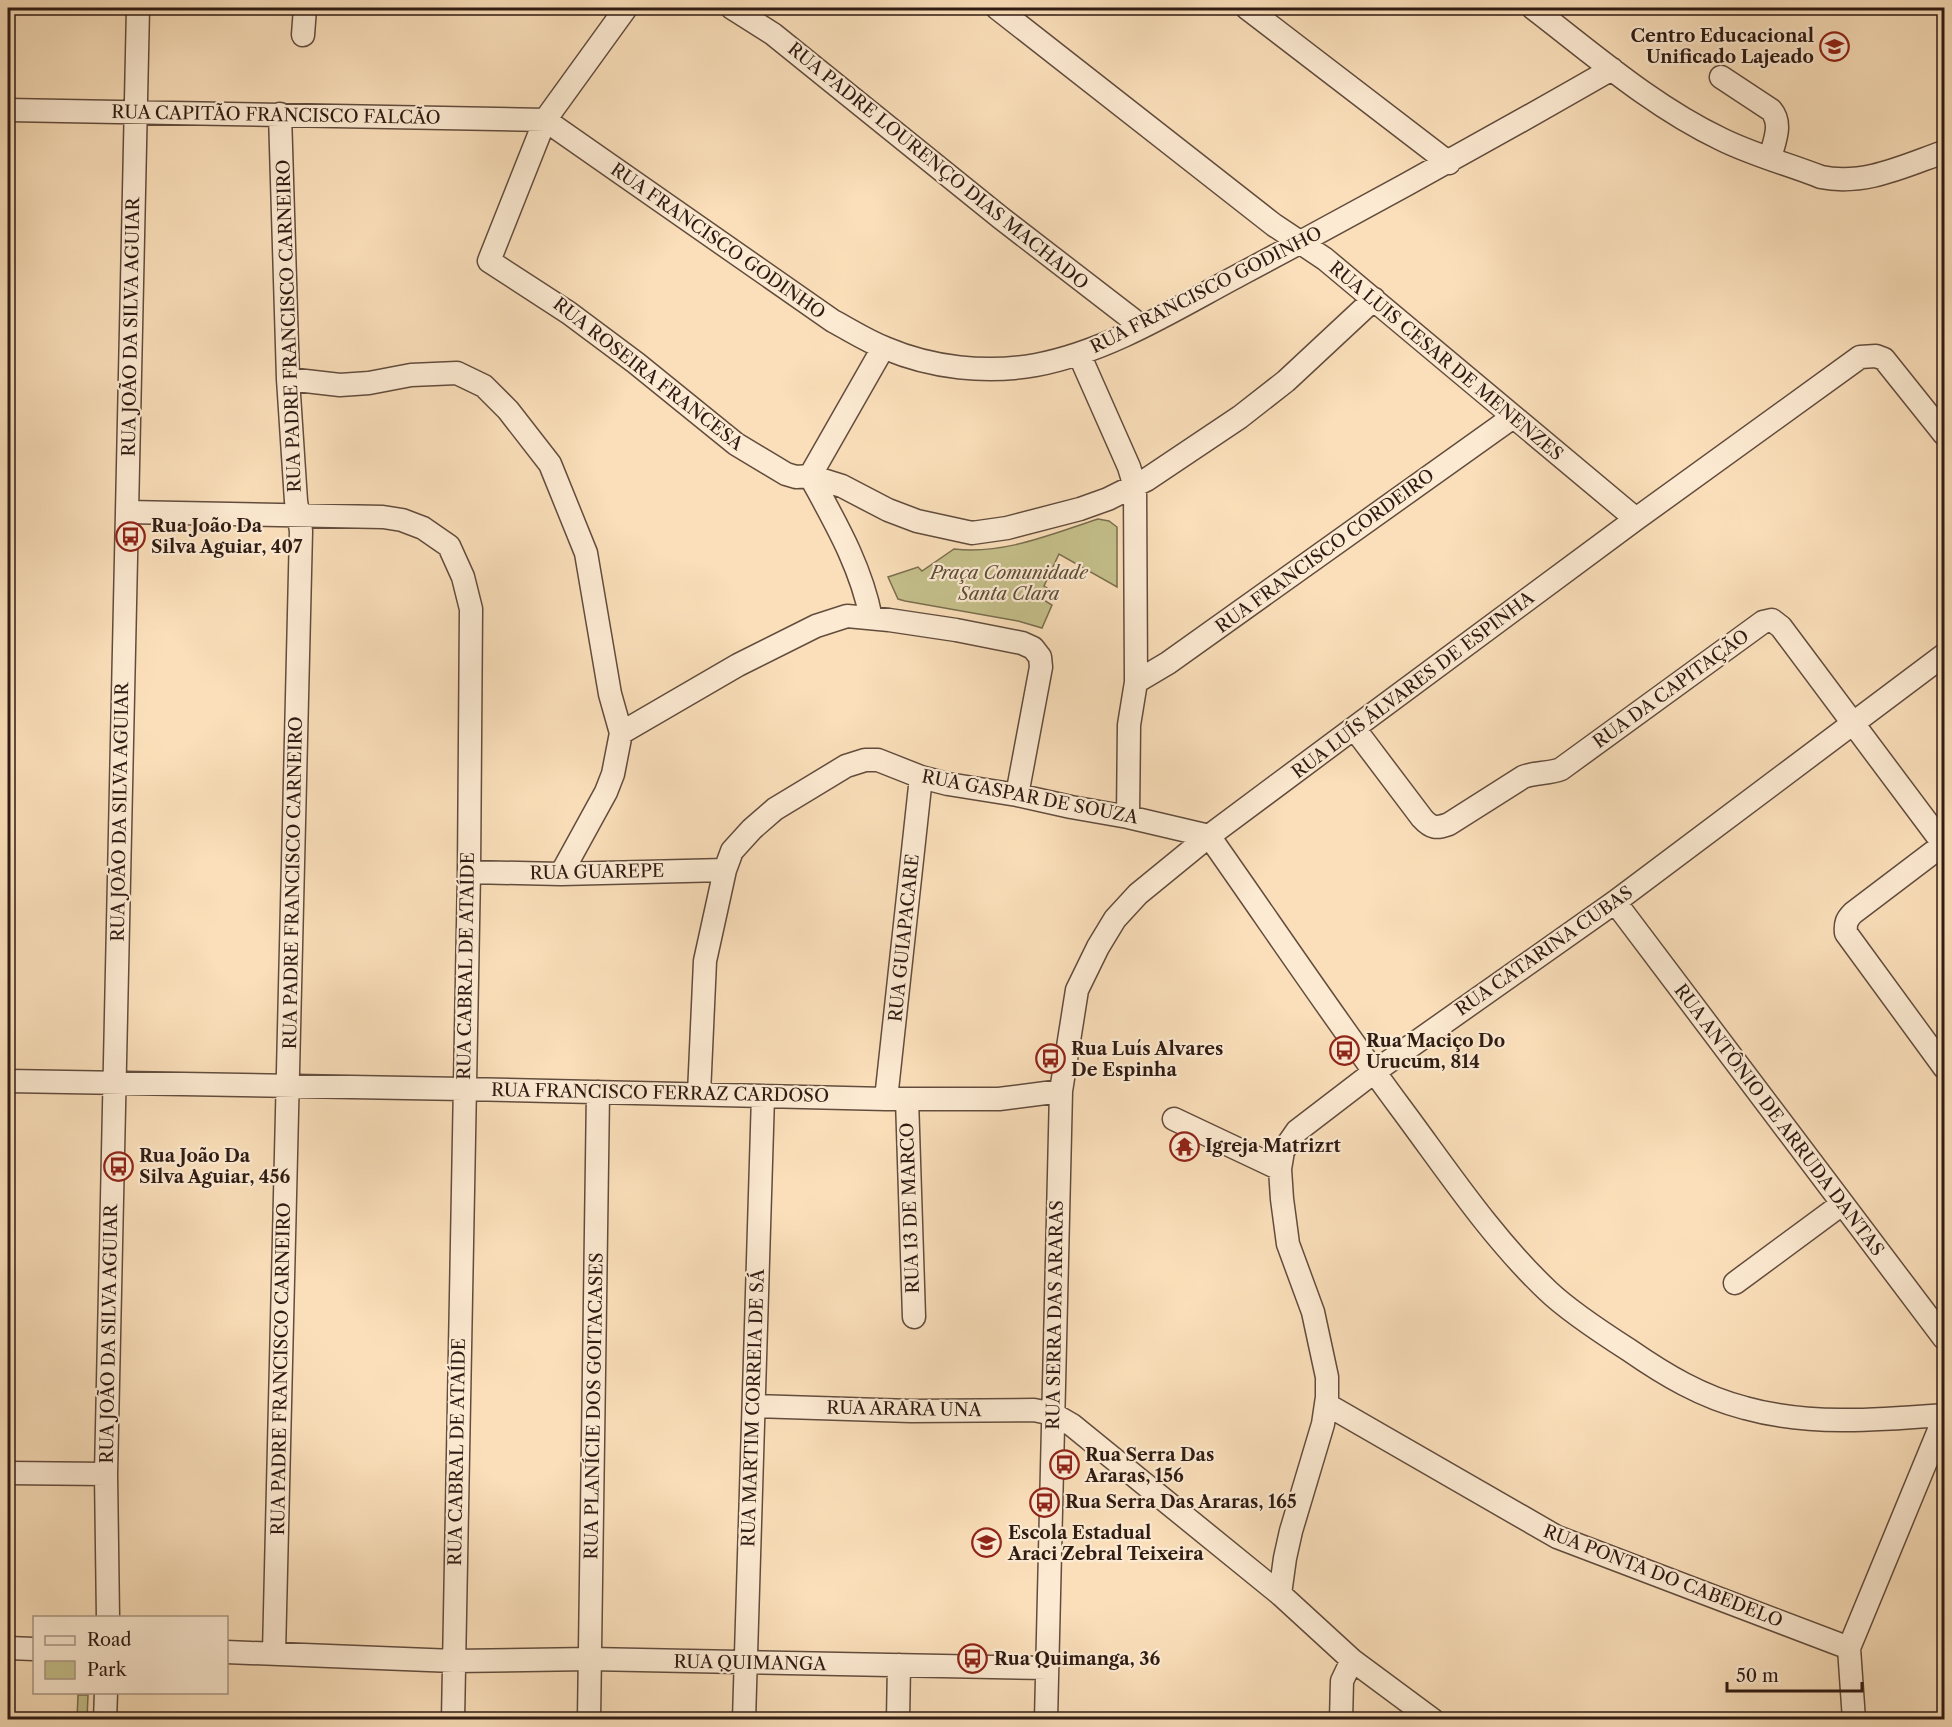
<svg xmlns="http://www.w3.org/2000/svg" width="1952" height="1727" font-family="'Libre Caslon Text',serif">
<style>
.green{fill:#c5c08b;stroke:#7a6e4f;stroke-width:1.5}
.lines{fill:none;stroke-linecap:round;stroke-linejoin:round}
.minor-casing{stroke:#624c3d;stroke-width:25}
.minor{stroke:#fcead2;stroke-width:22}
.labels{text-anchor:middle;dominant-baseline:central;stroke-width:4.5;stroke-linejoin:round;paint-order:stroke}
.poi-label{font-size:18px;font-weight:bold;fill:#2f1b13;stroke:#fcead2;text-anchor:start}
.street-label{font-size:18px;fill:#2f1b13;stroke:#fcead2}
.park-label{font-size:18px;font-style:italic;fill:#5c4d37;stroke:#fcead2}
</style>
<rect width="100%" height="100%" fill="#fadfba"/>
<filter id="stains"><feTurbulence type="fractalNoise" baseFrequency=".00333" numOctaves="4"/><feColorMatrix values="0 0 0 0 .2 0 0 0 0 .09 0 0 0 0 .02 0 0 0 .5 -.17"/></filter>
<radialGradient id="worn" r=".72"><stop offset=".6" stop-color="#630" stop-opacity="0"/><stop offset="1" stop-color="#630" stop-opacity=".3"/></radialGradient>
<path class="green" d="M1098 519 1109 521 1117 527V587L1059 554 1044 586 1047 588 1042 599 1052 605 1042 628 1018 621 905 601 898 599 888 577 918 567 922 571 954 549C1003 555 1052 534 1098 519Z
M78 1695H88L87 1719H77Z"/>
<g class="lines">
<defs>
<path id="minor" d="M626 8 545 120 489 261 569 313 636 363 736 444 786 474 796 477 810 476 842 486 888 510 917 521 972 533 1007 528 1080 509 1108 499 1146 480 1240 417 1286 381 1374 299
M732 8 773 34 1001 218 1141 326
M997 8 1274 225 1325 259 1636 519
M1247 8 1449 163
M1533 8C1593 54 1652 106 1721 139 1753 155 1788 164 1821 177 1864 186 1904 166 1944 152
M303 35 305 8
M1721 77 1771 110C1783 124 1774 142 1770 158
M8 110 545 120
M545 120 833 321C850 330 867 341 885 348 932 368 986 374 1036 365 1110 351 1177 308 1243 273 1367 207 1490 139 1612 69
M1079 354 1129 467 1135 487 1136 682 1129 725 1128 817
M288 379 340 385 369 383 411 375 457 373 484 386 508 410 550 464 586 553 610 694 621 733
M810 476C835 522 861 566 871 618
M810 476 883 348
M127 512 383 517 402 520 423 528 449 546 463 577 471 609 469 872 453 1720
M1136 682 1168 663 1513 417
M1354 728 1422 818C1431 828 1436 829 1449 824L1523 777C1535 772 1549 774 1561 769L1763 622 1772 620 1781 627 1944 845
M1209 836C1273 927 1334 1018 1400 1107 1447 1170 1491 1237 1548 1291 1569 1311 1604 1334 1629 1350 1665 1375 1702 1397 1745 1408 1809 1426 1879 1420 1944 1415
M1944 844 1853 913C1847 919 1845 923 1846 933L1944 1067
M469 872 561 874 725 870
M561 874 606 792 613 774 621 733 738 665 816 626 847 616 889 620 956 630 1022 643 1033 648 1040 657 1041 667 1017 795
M1615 902 1944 1338
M8 1081 463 1089 886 1099H999L1061 1091
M699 1094 705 961 725 870 732 851 752 829 775 809 846 766 865 760H878L921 777 948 784 1017 795 1071 807 1128 817 1209 836
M886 1099 921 777
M907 1099 914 1317
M1174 1119 1280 1169
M1735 1283 1842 1204
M1326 1404 1557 1537 1849 1648
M754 1406 911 1411 1034 1410 1053 1414 1072 1425 1280 1594 1352 1660 1433 1720
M8 1473 106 1474
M1280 1594 1285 1558 1291 1531 1323 1424 1327 1397V1377L1313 1312 1288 1244 1282 1199 1280 1169 1283 1151 1297 1131 1374 1072 1615 902 1944 655
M108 1618 106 1474 138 8
M8 1648 34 1649
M226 1652 454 1661 590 1659 1047 1668
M274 1653 301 531 296 501 288 379 280 114
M105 1720 106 1692
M589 1720 598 1092
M744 1720 763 1096
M898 1720 899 1665
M1046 1720 1061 1091 1077 990 1098 947 1115 919 1138 894 1209 836 1354 728 1636 519 1860 357 1876 356 1884 359 1944 434
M1341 1720 1342 1681 1352 1660
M1854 1720 1849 1648 1944 1418"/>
</defs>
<use href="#minor" class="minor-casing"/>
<use href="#minor" class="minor"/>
</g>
<defs>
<symbol id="school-ring" viewBox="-11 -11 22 22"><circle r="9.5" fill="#fcead2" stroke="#8f2418" stroke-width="1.5"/><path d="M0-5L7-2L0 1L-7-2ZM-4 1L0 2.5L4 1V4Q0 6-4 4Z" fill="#8f2418"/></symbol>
<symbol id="bus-ring" viewBox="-11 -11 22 22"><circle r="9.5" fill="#fcead2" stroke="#8f2418" stroke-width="1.5"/><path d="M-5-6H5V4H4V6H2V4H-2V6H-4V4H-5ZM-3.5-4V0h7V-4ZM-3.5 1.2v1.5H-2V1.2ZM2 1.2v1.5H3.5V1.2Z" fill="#8f2418"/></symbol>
<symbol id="temple-ring" viewBox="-11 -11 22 22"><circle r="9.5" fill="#fcead2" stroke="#8f2418" stroke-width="1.5"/><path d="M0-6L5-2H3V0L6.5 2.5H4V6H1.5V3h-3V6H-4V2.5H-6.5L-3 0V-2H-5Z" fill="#8f2418"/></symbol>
</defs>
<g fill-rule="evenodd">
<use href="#school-ring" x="1818" y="30" width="33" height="33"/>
<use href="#bus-ring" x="114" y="520" width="33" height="33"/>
<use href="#bus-ring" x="1328" y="1034" width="33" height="33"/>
<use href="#bus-ring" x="1034" y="1042" width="33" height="33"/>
<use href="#temple-ring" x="1168" y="1130" width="33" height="33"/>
<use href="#bus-ring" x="102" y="1150" width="33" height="33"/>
<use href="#bus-ring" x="1048" y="1448" width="33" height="33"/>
<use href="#bus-ring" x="1028" y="1486" width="33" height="33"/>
<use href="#school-ring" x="970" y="1526" width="33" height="33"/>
<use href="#bus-ring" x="956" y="1642" width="33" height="33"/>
</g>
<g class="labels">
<g class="poi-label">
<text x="1814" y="36" text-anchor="end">Centro Educacional<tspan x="1814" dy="21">Unificado Lajeado</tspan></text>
<text x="151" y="526">Rua João Da<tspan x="151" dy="21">Silva Aguiar, 407</tspan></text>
<text x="1366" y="1041">Rua Maciço Do<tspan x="1366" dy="21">Urucum, 814</tspan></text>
<text x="1071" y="1049">Rua Luís Alvares<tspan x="1071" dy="21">De Espinha</tspan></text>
<text x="1205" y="1146">Igreja Matrizrt</text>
<text x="139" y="1156">Rua João Da<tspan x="139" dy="21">Silva Aguiar, 456</tspan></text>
<text x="1085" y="1455">Rua Serra Das<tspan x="1085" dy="21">Araras, 156</tspan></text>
<text x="1065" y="1502">Rua Serra Das Araras, 165</text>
<text x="1008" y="1533">Escola Estadual<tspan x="1008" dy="21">Araci Zebral Teixeira</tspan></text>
<text x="994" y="1659">Rua Quimanga, 36</text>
</g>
<g class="street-label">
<text transform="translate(276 115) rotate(1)">RUA CAPITÃO FRANCISCO FALCÃO</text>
<text transform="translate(938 166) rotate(39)">RUA PADRE LOURENÇO DIAS MACHADO</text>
<text transform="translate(718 241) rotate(35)">RUA FRANCISCO GODINHO</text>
<text transform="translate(1206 290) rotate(-27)">RUA FRANCISCO GODINHO</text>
<text transform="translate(289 326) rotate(-92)">RUA PADRE FRANCISCO CARNEIRO</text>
<text transform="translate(131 327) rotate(-89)">RUA JOÃO DA SILVA AGUIAR</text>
<text transform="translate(1446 361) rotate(40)">RUA LUIS CESAR DE MENENZES</text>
<text transform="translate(648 374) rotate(38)">RUA ROSEIRA FRANCESA</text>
<text transform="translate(1325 551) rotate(-36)">RUA FRANCISCO CORDEIRO</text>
<text transform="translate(1413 685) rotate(-37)">RUA LUÍS ÁLVARES DE ESPINHA</text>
<text transform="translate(1671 689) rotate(-36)">RUA DA CAPITAÇÃO</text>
<text transform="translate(1030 797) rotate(11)">RUA GASPAR DE SOUZA</text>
<text transform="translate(120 812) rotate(-89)">RUA JOÃO DA SILVA AGUIAR</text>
<text transform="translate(597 872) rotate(-1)">RUA GUAREPE</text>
<text transform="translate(293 883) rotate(-89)">RUA PADRE FRANCISCO CARNEIRO</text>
<text transform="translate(904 938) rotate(-84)">RUA GUIAPACARE</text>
<text transform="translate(1544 951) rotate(-35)">RUA CATARINA CUBAS</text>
<text transform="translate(466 966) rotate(-89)">RUA CABRAL DE ATAÍDE</text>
<text transform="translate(660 1093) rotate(1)">RUA FRANCISCO FERRAZ CARDOSO</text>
<text transform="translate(1779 1120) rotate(53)">RUA ANTÔNIO DE ARRUDA DANTAS</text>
<text transform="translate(910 1208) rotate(-92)">RUA 13 DE MARCO</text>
<text transform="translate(1055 1315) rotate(-89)">RUA SERRA DAS ARARAS</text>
<text transform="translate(109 1334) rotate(-89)">RUA JOÃO DA SILVA AGUIAR</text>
<text transform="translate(281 1369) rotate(-89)">RUA PADRE FRANCISCO CARNEIRO</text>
<text transform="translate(594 1406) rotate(-89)">RUA PLANÍCIE DOS GOITACASES</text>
<text transform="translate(753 1408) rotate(-88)">RUA MARTIM CORREIA DE SÁ</text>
<text transform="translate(904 1409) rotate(1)">RUA ARARA UNA</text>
<text transform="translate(457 1452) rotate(-89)">RUA CABRAL DE ATAÍDE</text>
<text transform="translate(1663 1576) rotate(21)">RUA PONTA DO CABEDELO</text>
<text transform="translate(750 1663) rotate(1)">RUA QUIMANGA</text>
</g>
<g class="park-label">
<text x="1009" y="573">Praça Comunidade<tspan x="1009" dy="21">Santa Clara</tspan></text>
</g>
</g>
<rect width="1952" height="1727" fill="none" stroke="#fadfba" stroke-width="30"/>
<rect x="9" y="9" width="1934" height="1709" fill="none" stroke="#2f1b13" stroke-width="3"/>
<rect x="15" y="15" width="1922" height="1697" fill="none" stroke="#2f1b13" stroke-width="1.5"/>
<rect x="33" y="1616" width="195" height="78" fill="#fcead2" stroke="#aa9786" stroke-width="1.5"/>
<rect x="45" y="1636" width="30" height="9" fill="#fcead2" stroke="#aa9786" stroke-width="1.5"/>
<text x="87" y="1646" font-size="18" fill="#2f1b13">Road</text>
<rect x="45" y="1661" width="30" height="18" fill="#c5c08b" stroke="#aa9786" stroke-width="1.5"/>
<text x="87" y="1676" font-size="18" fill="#2f1b13">Park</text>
<path d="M1727 1682v9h135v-9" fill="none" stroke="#2f1b13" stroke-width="3"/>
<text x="1736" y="1682" font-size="18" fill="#2f1b13" stroke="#fcead2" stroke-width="4.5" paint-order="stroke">50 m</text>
<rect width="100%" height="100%" filter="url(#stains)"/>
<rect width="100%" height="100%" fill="url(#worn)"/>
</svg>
